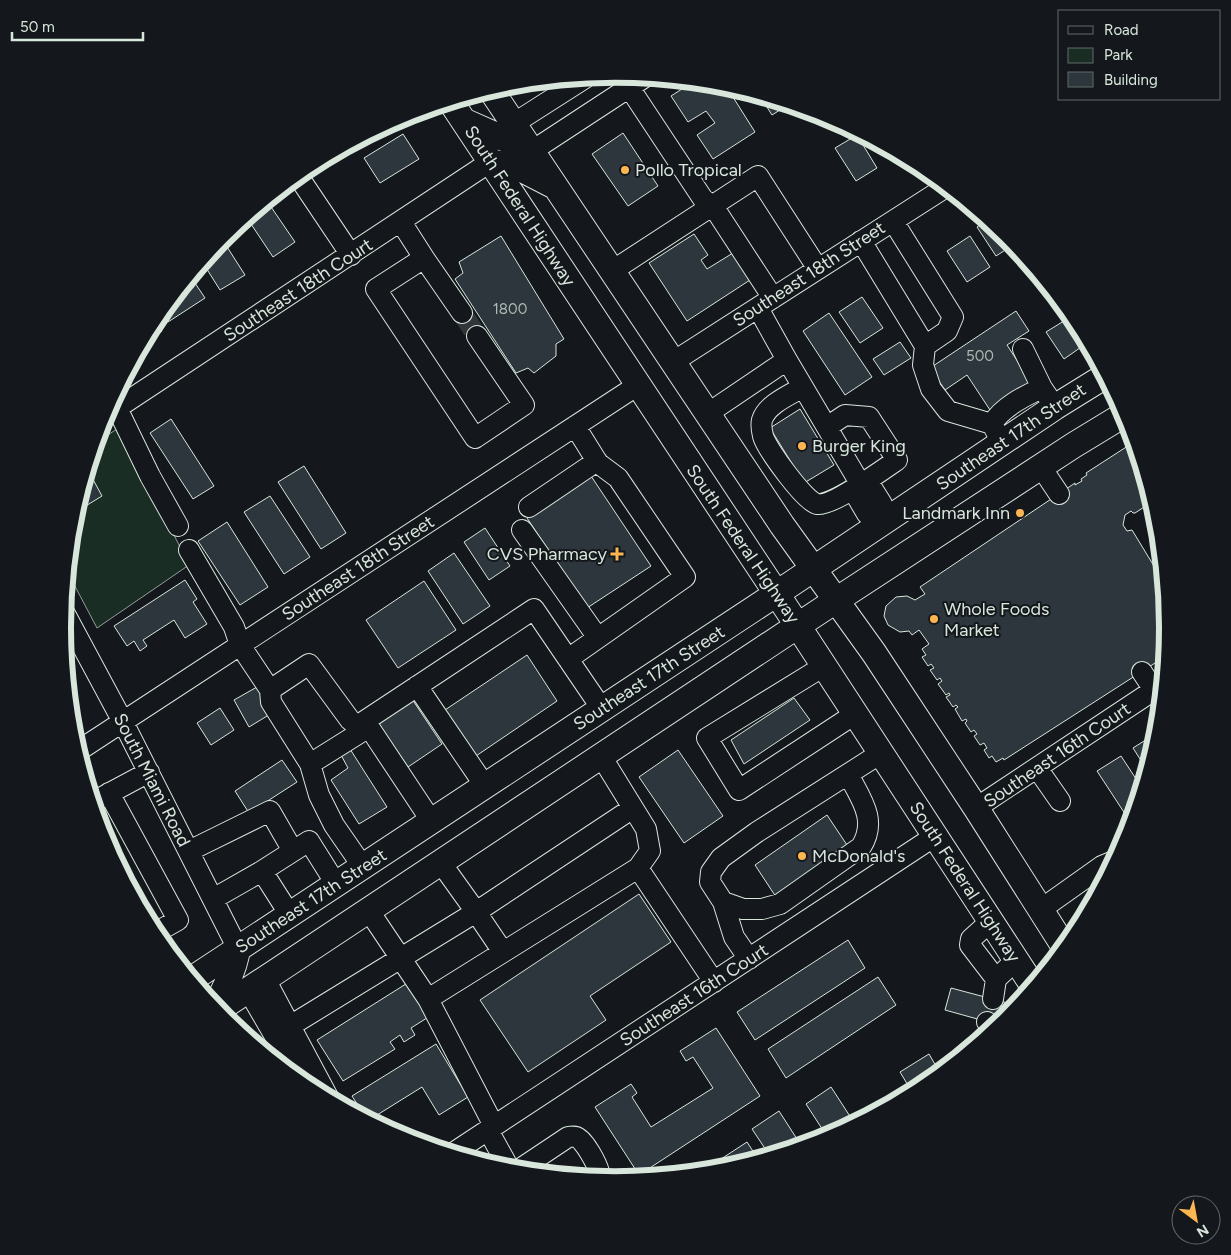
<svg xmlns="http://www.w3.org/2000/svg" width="1231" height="1255" font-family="Figtree,sans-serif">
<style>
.green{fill:#1a2d24;stroke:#939e99}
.building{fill:#2c363c;stroke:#d8e6dc}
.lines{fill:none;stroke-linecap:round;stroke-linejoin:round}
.minor-tunnel{stroke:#313739;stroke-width:20;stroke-dasharray:20 10;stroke-linecap:butt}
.minor-casing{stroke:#d8e6dc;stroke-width:22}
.major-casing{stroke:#d8e6dc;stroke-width:27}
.minor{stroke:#14181c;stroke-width:20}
.major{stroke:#14181c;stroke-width:25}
.poi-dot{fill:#ffb74d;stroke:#14181c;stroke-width:2}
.labels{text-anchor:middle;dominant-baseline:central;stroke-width:4;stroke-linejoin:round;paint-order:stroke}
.number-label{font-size:15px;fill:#adbab4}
.poi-label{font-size:18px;fill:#d8e6dc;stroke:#14181c;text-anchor:start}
.street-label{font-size:18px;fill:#d8e6dc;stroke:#14181c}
.rim{fill:none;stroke:#d8e6dc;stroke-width:6}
</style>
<rect width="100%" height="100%" fill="#14181c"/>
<path class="green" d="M120 427 189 565 97 628 68 573 73 519 97 442Z"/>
<path class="building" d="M693 82 726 86 755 132 713 159 697 135 715 123 706 111 688 122 671 96Z
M760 96 788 105 772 115Z
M623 133 658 186 628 206 592 154Z
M403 134 419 159 380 183 364 158Z
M857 135 877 168 856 181 835 148Z
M267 201 295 242 273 257 247 218Z
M987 220 1007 237 1013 245 996 256 977 227Z
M694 234 708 255 701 260 707 269 733 253 750 280 687 321 649 263Z
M501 236 564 339 556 344V356L534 373 528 368 516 373 455 279 463 273 459 262Z
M970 236 990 267 967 282 947 251Z
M222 239 245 275 220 290 203 263Z
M191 277 205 298 168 322 162 313Z
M862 297 883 328 860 343 839 312Z
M1016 311 1029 331 1007 345 1031 382 990 410 967 375 945 390 930 368Z
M829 313 872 377 845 395 803 331Z
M1072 316 1087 343 1064 359 1046 332Z
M156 320 162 331 144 342Z
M900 342 911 358 884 375 873 359Z
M800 409 834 465 804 483 770 428Z
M171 419 214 486 193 499 150 433Z
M1134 442 1152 502 1135 513H1133L1131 511 1125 515 1123 525 1127 531 1132 530 1157 571 1154 574 1159 580 1164 581 1168 628 1166 656 1004 760 1003 758 996 762 992 756 989 758 984 750 987 748 984 743 980 745 974 736 977 734 974 730 971 732 965 723 967 721 966 719 962 721 955 709 958 707 956 705 953 707 946 697 950 695 949 693 946 695 938 684 942 681 940 678 937 680 930 670 934 668 931 664 928 666 922 657 926 655 922 649 929 644 919 630 912 635 909 631 900 632 888 625 884 616 886 606 896 597 907 596 915 600 925 594 920 587 1075 483V485L1082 481 1081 479 1087 475 1086 473Z
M304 466 346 533 321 549 278 482Z
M89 472 102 496 84 507 79 499Z
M591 476 651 566 587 608 527 518Z
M270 496 310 557 284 574 244 512Z
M227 522 268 587 240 605 198 541Z
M485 528 510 566 489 580 464 542Z
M454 553 490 606 463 624 428 571Z
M185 580 197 599 193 602 207 624 185 638 174 620 143 640 147 646 140 651 134 641 127 646 114 626Z
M424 581 456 630 398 668 366 620Z
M527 655 557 701 473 758 442 712Z
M257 687 272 713 249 727 234 700Z
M794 698 810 720 744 764 731 740Z
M412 699 442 744 408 767 378 723Z
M220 708 234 730 211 745 197 723Z
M1155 734 1157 737 1147 770 1133 748Z
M350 749 387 807 359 824 331 780 348 768 341 755Z
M678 750 723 816 684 843 639 777Z
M1121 756 1142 788 1131 823 1097 771Z
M282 760 297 782 249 813 235 791Z
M827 815 849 848 776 897 755 865Z
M120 850 145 903 140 906 112 854Z
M639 894 671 942 590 996 606 1020 528 1072 480 1000Z
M848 940 865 968 755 1040 737 1012Z
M878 977 896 1005 786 1078 768 1049Z
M409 982 430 1016 411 1028 415 1035 404 1042 400 1035 390 1042 395 1049 343 1081 317 1040Z
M951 988 1015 1005 1013 1010 999 1025 945 1010Z
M716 1028 760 1096 639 1175 595 1107 631 1084 637 1093 632 1097 651 1127 713 1088 693 1057 686 1061 680 1051Z
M436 1044 468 1097 439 1115 422 1087 369 1120 366 1118 352 1096Z
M929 1054 940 1073 923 1087 922 1086 912 1092 900 1072Z
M831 1087 855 1124 828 1138 806 1104Z
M779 1111 797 1139 770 1156 752 1129Z
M747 1142 758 1159 727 1169 721 1159Z
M714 1164 718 1170 702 1172Z"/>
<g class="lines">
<path class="minor-tunnel" d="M462 313 477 336"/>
<defs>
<path id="minor" d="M621 75 703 199 713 206 773 298
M513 124 585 78
M532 151 645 77
M298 176 351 255
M893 221 953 317 947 331 925 346
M401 222 424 258
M861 241 925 346 923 365 931 389 948 411 992 424 1002 443
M612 271 758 176 818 269
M462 313 424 258 376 289 475 438 524 405 477 336
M1023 349 1042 388
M787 360 861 485 872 488 882 504 883 523
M673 362 946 187
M803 387C790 395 767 404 762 420 761 424 762 432 763 436 766 448 806 503 817 504 831 507 884 469 897 460L869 417 845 415 827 427
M112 402 117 408 150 476 178 526
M707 414 787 360 758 308
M105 416 490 162
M992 424C1002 407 1024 396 1042 388L1055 407
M1041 467 1059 494
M861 485 857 497 867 514 883 523
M529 507 597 461
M522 530 598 638
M189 550 234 627 240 645 270 690 309 664 350 720 357 726 369 727
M64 612 123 722 238 949
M568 659 685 577 618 478 598 463 575 426
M824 666 707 738 739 790 855 714
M1142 672 1154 690
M417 686 485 786
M270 690 271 702 310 764 369 727
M357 726 534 609 602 709
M369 727 432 822
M78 751 638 385
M601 756 646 829 650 851 638 868
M310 764 319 795 334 825 363 867
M1037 768 1060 801
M848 774C861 799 878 820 861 847L780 904 762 909H743L723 902 710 882 711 872 721 858 757 832 881 753
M109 793 178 920 155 933
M93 802 149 772
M976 808 1163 684
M189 851 270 811 293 851
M441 863 476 912 633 808
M213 899 262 871
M723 902 734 937 749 959
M1040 910 1102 866 1114 861
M369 911 428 999 494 1126
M290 915 262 871 309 841 336 884
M991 921 971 939 970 945 996 979
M265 979 329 1099
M248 990 301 1081
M428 999 638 868 714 982
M993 999 996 979 1016 960
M987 1022 992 1030
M290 1026 476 912 503 952
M488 1130 510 1170
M453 1153 935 836
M517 1171 568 1137C570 1137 575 1136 576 1137 584 1139 597 1164 599 1172L595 1178"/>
<path id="major" d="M491 90 782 525 874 653 976 808 1065 948
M451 102 798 626 1033 986
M464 121 532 151
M490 162 515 166 552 185
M192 979 776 594 1055 407 1105 376
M215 1007C226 987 233 972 238 949
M218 1010 835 601 1074 445 1125 414"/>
</defs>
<use href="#minor" class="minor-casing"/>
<use href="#major" class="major-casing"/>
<use href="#minor" class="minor"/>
<use href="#major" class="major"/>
</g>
<g class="poi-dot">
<circle cx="625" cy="170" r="5"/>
<circle cx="802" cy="446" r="5"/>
<circle cx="1020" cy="513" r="5"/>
<path d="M614.5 546.5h5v5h5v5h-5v5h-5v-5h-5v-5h5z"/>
<circle cx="934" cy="619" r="5"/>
<circle cx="802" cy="856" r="5"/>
</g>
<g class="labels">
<g class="number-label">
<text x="510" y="309">1800</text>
<text x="980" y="356">500</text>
</g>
<g class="poi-label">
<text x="635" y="170">Pollo Tropical</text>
<text x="812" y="446">Burger King</text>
<text x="1010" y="513" text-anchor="end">Landmark Inn</text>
<text x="607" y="554" text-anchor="end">CVS Pharmacy</text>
<text x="944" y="609">Whole Foods<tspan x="944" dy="21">Market</tspan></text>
<text x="812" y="856">McDonald's</text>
</g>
<g class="street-label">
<text transform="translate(520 206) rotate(57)">South Federal Highway</text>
<text transform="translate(809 274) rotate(-33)">Southeast 18th Street</text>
<text transform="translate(298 290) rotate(-33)">Southeast 18th Court</text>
<text transform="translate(1011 437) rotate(-34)">Southeast 17th Street</text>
<text transform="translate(743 544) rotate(56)">South Federal Highway</text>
<text transform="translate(358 568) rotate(-33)">Southeast 18th Street</text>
<text transform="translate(649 678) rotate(-33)">Southeast 17th Street</text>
<text transform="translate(1057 755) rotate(-34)">Southeast 16th Court</text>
<text transform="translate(152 780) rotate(63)">South Miami Road</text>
<text transform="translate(965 882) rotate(57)">South Federal Highway</text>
<text transform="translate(311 901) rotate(-33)">Southeast 17th Street</text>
<text transform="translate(694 995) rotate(-33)">Southeast 16th Court</text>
</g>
</g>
<path d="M0 0H1231V1255H0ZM71 627a544 544 0 1 1 1088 0a544 544 0 1 1-1088 0Z" fill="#14181c" fill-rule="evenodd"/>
<path class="rim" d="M71 627a544 544 0 1 1 1088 0a544 544 0 1 1-1088 0Z"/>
<rect x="1058" y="10" width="162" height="90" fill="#14181c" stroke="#626a69"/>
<rect x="1068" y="26" width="25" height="8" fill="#14181c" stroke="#626a69"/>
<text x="1104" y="35" font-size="15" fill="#d8e6dc">Road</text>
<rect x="1068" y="48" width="25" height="15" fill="#1a2d24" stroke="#626a69"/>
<text x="1104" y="60" font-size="15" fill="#d8e6dc">Park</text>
<rect x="1068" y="72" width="25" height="15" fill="#2c363c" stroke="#626a69"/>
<text x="1104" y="85" font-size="15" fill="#d8e6dc">Building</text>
<g transform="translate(1196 1220) rotate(148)"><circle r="24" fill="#14181c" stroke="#626a69"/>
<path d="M0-4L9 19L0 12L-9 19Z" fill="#ffb74d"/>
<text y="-8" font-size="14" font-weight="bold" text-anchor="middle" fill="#d8e6dc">N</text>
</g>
<path d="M12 32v8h131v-8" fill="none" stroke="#d8e6dc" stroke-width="2.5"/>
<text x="20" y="32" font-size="15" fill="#d8e6dc" stroke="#14181c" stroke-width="4" paint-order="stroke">50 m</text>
</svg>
